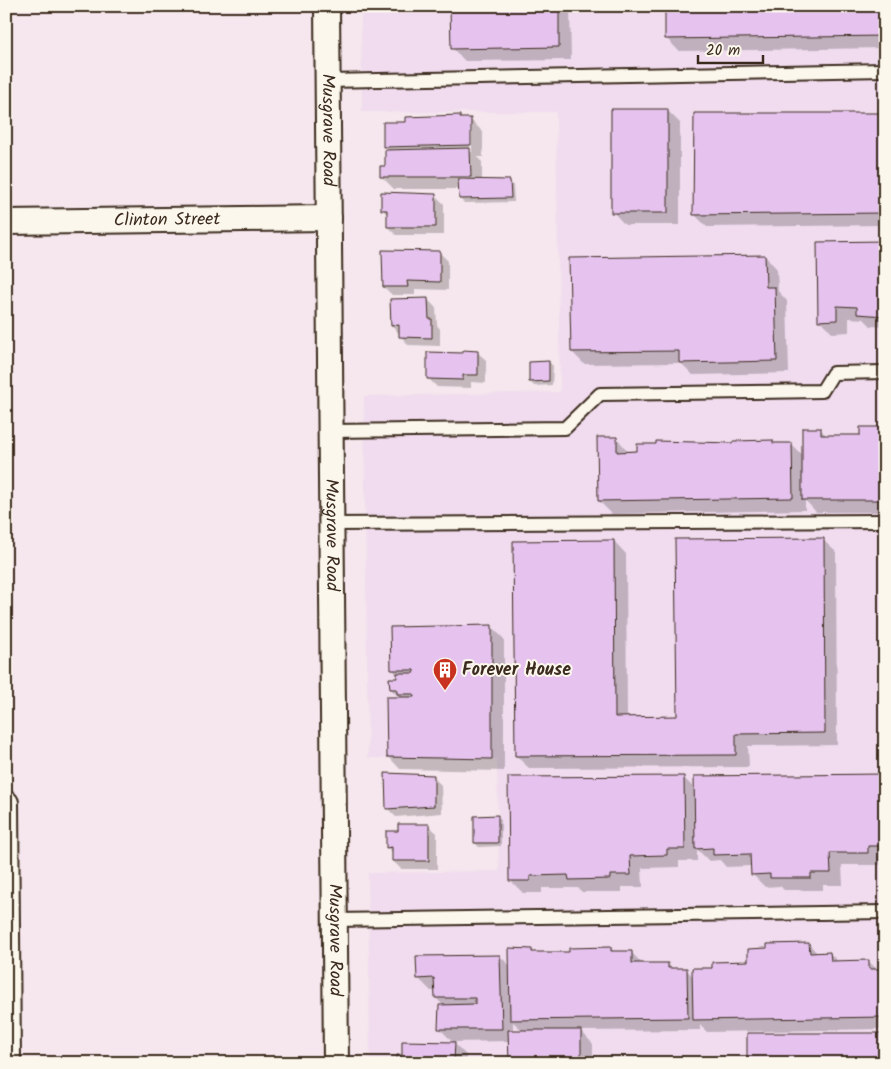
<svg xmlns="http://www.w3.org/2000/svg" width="891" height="1069" font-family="Kalam,sans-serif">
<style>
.built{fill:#f0dcee}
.shadow{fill:#0003;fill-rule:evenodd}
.building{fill:#e6c3ef;stroke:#3b2a1e}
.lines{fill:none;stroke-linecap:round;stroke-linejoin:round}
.lane-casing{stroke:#3b2a1e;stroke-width:16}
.street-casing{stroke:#3b2a1e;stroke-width:28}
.lane{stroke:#fbf7ec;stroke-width:12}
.street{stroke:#fbf7ec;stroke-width:24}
.labels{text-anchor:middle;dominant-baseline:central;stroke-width:4;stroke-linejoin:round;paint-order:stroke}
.street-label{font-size:18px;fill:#3b2a1e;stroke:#fbf7ec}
.poi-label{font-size:18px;font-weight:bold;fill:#3b2a1e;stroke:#fbf7ec;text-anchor:start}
</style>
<rect width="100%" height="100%" fill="#f5e7ed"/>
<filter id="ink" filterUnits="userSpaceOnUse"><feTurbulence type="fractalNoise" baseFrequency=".02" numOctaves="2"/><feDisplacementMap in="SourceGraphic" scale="10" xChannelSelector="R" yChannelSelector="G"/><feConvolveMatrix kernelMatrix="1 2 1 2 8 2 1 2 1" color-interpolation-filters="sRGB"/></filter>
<g filter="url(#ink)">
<path class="built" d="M361 6H885V1063H370L368 873 499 871 497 759 368 758 364 396 560 392 556 112H362Z"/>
<path class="shadow" d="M451 6H570L571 60 465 61 452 48Z
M885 6V48L679 51 667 39Z
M667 110 680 123V225H625L613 212Z
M885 114V225L707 227 694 214Z
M460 117 462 119H470L483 132V157H477L482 162V181H509L513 185 514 202 464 203 460 199V189H394L382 177 389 151 384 146 406 124ZM469 127H472V152H470Z
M435 195 444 204V235H396L388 227V215L382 209Z
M885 242V327L871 326 864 319 849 318V332L832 333 820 320Z
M439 252 448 261V290L415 289V295H392L384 287Z
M765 256 777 269 778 291 787 301 789 373 693 375 681 363 584 364 572 352Z
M428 300 436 308 437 325 440 329V346L408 345 392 325Z
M477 352 486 360V383L471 382V388L437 387 429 379 464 354Z
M549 362 553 366 552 385 534 386 530 382Z
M885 428V512H816L805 500V510L612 514 599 501 617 438 629 453 697 444 773 442 775 444H791L803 456 821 430 827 436H861Z
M823 540 836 552 837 745 748 746 749 767 529 768 516 756 614 541 626 554 627 718H678Z
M492 627 504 639V771L400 769 388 756 400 698 391 689 398 679V676L392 669Z
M885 775V858H880V865H842L843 885H823V890H784L780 886 765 887 752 874V866L726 867 720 860 709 861 697 849V861H679V867L642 868 643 887H622V892H582L578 888H542V893H523L510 880 683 777 695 789Z
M433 777 441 785 442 813 396 817 387 808Z
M497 817 501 820V846L479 847 475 843Z
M428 825 437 833V869H401L393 861V853L387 847Z
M809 944 818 954 830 953 838 962 868 961 878 970H885V1029L707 1032 700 1025V1030L581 1031 593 1044V1063H510L509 1041 453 1042 467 1056V1063H399L454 1043 440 1029 444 1006 436 998V991H431L418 978 500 956 511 967 532 950 535 953H570L611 948 615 953 631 952 643 964H668L674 970 686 969 693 977 713 969 749 962ZM513 1022 523 1031H513Z"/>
<path class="building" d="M450 6H559V47L451 49Z
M665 6H885V36L665 39Z
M611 109H668V213H611Z
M694 113H885V213L693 215Z
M460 115V118H471V145L383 147V122H405V117Z
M470 148 471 177H380V166H385V150Z
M458 179 510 180 511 198 459 199Z
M381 192 436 194V227H387V210H381Z
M885 241V316L857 314V307L837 306V320L818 321 817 242Z
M382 250 440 251V282L407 281 408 287H383Z
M765 255 766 287H775L777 361 679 363V351L571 352 569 258Z
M428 298 429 319H432V338L399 337V325L391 326 390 299Z
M463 350 478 351V375H463V380L427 379V352L463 353Z
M549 361V381L529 382V362Z
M860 427H885V500H802V428H821V435H860Z
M597 437H617V452L637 451V444H656V441L733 443V441L773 440V443H792L793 498 598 501Z
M824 538 825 733 736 734V755L515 756 513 541 614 540 615 717 677 716 675 539Z
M492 625V759L387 757 386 697H414V694H397V689H390L389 678H397V673H414V670H391L390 627Z
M385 773 434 775V806L386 809Z
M885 774V846H868V853H830L831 873H811V878H770V874L751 875 750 854 713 855V848L695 849 694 776Z
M684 776 685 849H667V855L630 856 631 875H610V879L569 880 568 875 530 876V881H509L508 777Z
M498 815V843H474V816Z
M398 824H429V861H392V847L386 848V831H398Z
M809 943 810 953 830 952 831 961 869 960V969H885V1017L693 1020 692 968H712V962L748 961V949L767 948V944Z
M611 947V951H632V963H668V968H687L688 1018 510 1020 509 948 532 949V952H569V948Z
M500 955 502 1029H438L439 1005 475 1004V998H435L434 978 417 979 416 956Z
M508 1030H581V1063H509Z
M747 1033H885V1063H747Z
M402 1041 455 1042 454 1061 397 1063V1055H402Z"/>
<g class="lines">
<defs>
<path id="lane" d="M328 81 885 70
M331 431 565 428 600 394 822 391 833 373 885 372
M332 524 885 521
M335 920 885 912"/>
<g id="street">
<path id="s1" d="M327 6 336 1063"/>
<path id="s2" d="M6 222 329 218"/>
<path d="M6 803 8 1063"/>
</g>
</defs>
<use href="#lane" class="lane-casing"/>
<use href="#street" class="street-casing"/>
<use href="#lane" class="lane"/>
<use href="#street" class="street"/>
</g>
</g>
<defs>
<symbol id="building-pin" viewBox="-11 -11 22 30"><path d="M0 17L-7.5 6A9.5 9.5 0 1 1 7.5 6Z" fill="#c8321e" stroke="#fbf7ec"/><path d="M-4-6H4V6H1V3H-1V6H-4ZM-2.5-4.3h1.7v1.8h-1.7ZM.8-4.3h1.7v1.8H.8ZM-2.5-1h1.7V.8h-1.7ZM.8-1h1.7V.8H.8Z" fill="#fff"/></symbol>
</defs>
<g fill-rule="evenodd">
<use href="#building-pin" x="431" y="656" width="28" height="38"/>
</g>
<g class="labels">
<g class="street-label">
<text stroke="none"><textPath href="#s1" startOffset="124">Musgrave Road</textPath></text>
<text stroke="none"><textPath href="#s2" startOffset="161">Clinton Street</textPath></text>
<text stroke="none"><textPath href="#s1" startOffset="529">Musgrave Road</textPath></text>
<text stroke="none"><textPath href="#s1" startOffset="934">Musgrave Road</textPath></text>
</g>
<g class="poi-label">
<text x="462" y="670">Forever House</text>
</g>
</g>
<rect width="891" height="1069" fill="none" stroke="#fbf7ec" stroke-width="25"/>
<rect x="12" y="12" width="866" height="1044" fill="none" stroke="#3b2a1e" stroke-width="2" filter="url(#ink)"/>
<path d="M698 55v8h65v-8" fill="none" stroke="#3b2a1e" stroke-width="2.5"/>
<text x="706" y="55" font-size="15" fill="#3b2a1e" stroke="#fbf7ec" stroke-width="4" paint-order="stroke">20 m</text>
</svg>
